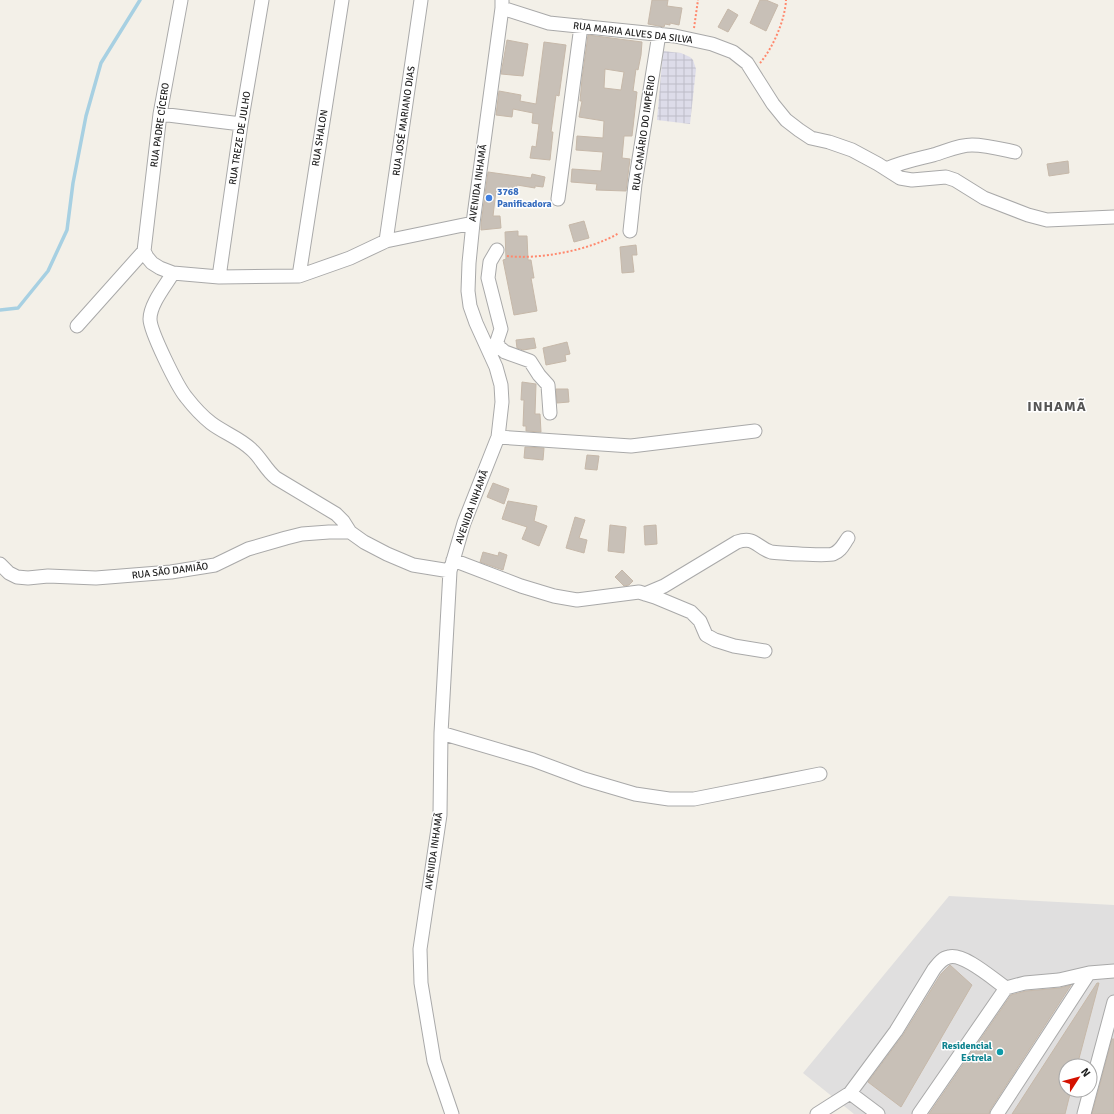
<svg xmlns="http://www.w3.org/2000/svg" width="1114" height="1114" font-family="Signika,sans-serif">
<style>
.residential{fill:#e0dfdf;fill-rule:evenodd}
.plaza{fill:url(#plaza-grid)}
.lines{fill:none;stroke-linecap:round;stroke-linejoin:round}
.stream{stroke:#a7d0e2;stroke-width:3.5}
.building{fill:#c8c0b7;stroke:#c6b8a9;fill-rule:evenodd}
.minor-casing{stroke:#a9a9a9;stroke-width:15}
.path{stroke:#ff886d;stroke-width:2;stroke-dasharray:2 2;stroke-linecap:butt}
.minor{stroke:#fff;stroke-width:13}
.shop-dot{fill:#3f7fe0;stroke:#fff;stroke-width:1.5}
.culture-dot{fill:#0f9aa8;stroke:#fff;stroke-width:1.5}
.labels{text-anchor:middle;dominant-baseline:central;stroke-width:3;stroke-linejoin:round;paint-order:stroke}
.street-label{font-size:10px;fill:#222;stroke:#fff}
.shop-label{font-size:10px;font-weight:bold;fill:#366cbe;stroke:#fff;text-anchor:start}
.culture-label{font-size:10px;font-weight:bold;fill:#0d838f;stroke:#fff;text-anchor:end}
.district-label{font-size:14px;font-weight:bold;letter-spacing:1px;fill:#555;stroke:#fff}
</style>
<defs>
<pattern id="plaza-grid" width="8" height="8" patternUnits="userSpaceOnUse"><rect width="8" height="8" fill="#dddce9"/><path d="M0 4h8M4 0v8" fill="none" stroke="#bdbcc8"/></pattern>
</defs>
<rect width="100%" height="100%" fill="#f3f0e8"/>
<path class="residential" d="M949 896 1114 905V1114H854L803 1073ZM1066 1066H1090V1090H1066Z"/>
<path class="plaza" d="M663 51 681 53 690 57 693 60 696 69 690 124 657 120Z"/>
<g class="lines">
<path class="stream" d="M0 310 18 308 48 271 67 230 73 183 86 116 101 63 140 0"/>
</g>
<path class="building" d="M652 0H668L667 6 682 8 679 25 670 23V25L665 24 664 27 648 24Z
M760 0H766L778 5 766 31 750 23Z
M728 9 738 15 728 32 718 27Z
M588 35 642 42 641 55 638 70 636 69 633 91 637 92 632 136H624L622 158 630 159 626 191 596 190 597 184 571 182 572 169 601 171 603 152 576 150 577 136 603 138 604 121 579 117 582 101H580L582 79ZM605 69 624 72 621 90 604 88Z
M507 40 528 44 523 76 501 74Z
M544 42 566 45 559 96 556 95 551 132H553L550 160 530 158 532 146 536 147 539 124 532 123 533 113 513 109 512 117 496 115 499 91 521 95 520 101 536 104Z
M1068 161 1069 173 1049 176 1047 164Z
M488 172 531 178 532 174 545 177 543 187 535 186V188L517 185 515 194 496 191 493 216H500L501 228 481 230V224Z
M584 221 589 238 574 242 569 225Z
M518 231V236H527L528 260H531L534 278H531L537 311 514 315 503 260 506 259 505 232Z
M636 245 637 255H632L634 272 622 273 620 247Z
M534 338 536 348 523 350 517 348 516 340Z
M567 342 570 354 565 355 566 361 546 365 543 348Z
M522 382 536 384 535 414H540L541 432 526 431V426H523L524 400H521Z
M556 389H568L569 402 557 403Z
M525 447 544 448 543 460 524 458Z
M587 455 599 456 597 470 585 469Z
M493 483 509 489 504 504 487 497Z
M508 501 537 506 534 521 547 526 539 546 522 539 527 527 502 519Z
M575 517 585 520 579 538 587 540 584 553 566 548Z
M610 525 626 527 624 553 608 551Z
M656 525 657 544 645 545 644 526Z
M483 552 498 556 499 552 507 555 503 570 480 562Z
M622 570 633 581 629 585 624 586 615 577Z
M950 965 972 985 901 1107 868 1082 903 1035 941 974Z
M1097 983H1099L1077 1066H1066V1090H1071L1065 1114H1012Z
M1071 985 990 1110 989 1114H929L1011 995 1026 991 1060 988Z
M1112 1039H1114V1114H1092Z"/>
<g class="lines">
<defs>
<path id="minor" d="M502 8 549 23 675 36 712 44 733 52 747 63 773 104 786 120 799 130 811 138 829 142 852 150 878 164 900 178 912 180 946 177 955 180 984 198 1028 215 1047 220 1114 217
M160 114 241 124
M886 169C901 162 917 159 933 155 947 151 958 145 972 145 986 145 1001 149 1015 152
M558 199 581 26
M630 231 635 184 659 34
M386 241 421 0
M497 250 490 262 488 278 501 329 497 341 499 347 505 352 530 361 539 375 548 385 550 413
M144 251 147 257 152 263 160 268 173 273 219 277 299 276 350 258 386 241 473 223
M144 251 160 114 181 0
M173 273C166 285 150 304 150 319 150 331 177 386 186 397 193 406 202 416 211 423 224 433 240 438 252 450 261 458 266 470 276 478L336 514 343 521 350 532
M299 276 342 0
M219 277 241 124 262 0
M77 326 144 251
M498 437 631 446 755 431
M453 560 521 586 554 596 577 600 639 592 655 597 691 612 700 621 706 635 715 640 734 646 765 651
M0 564 9 573 17 577 28 578 48 576 96 578 171 572 215 565 248 549 286 538 302 534 329 532H350L364 542 387 554 413 565 450 571
M645 594 664 586 737 542C755 536 756 547 771 552 777 553 828 556 833 554 841 551 843 545 848 538
M441 733 533 760 584 779 635 794 669 799H694L820 774
M850 1093 878 1114
M452 1114 434 1061 421 983 420 949 440 815 441 733 450 571 464 523 498 437 502 402 501 385 496 367 476 323 470 306 468 291 469 263 473 223 502 8V0
M817 1114 850 1093 896 1031 934 969C938 964 942 958 949 957 964 953 993 979 1006 988L1025 983 1059 980 1089 973 1114 971
M919 1114 1006 988
M997 1114 1089 973
M1084 1114 1114 1002"/>
</defs>
<use href="#minor" class="minor-casing"/>
<path class="path" d="M694 28 698 0
M760 63C773 48 785 20 786 0
M507 256C539 260 591 250 619 233"/>
<use href="#minor" class="minor"/>
</g>
<circle class="shop-dot" cx="489" cy="198" r="4"/>
<circle class="culture-dot" cx="1000" cy="1052" r="4"/>
<g class="labels">
<g class="street-label">
<text transform="translate(633 33) rotate(7)">RUA MARIA ALVES DA SILVA</text>
<text transform="translate(404 121) rotate(-82)">RUA JOSÉ MARIANO DIAS</text>
<text transform="translate(160 125) rotate(-82)">RUA PADRE CÍCERO</text>
<text transform="translate(644 133) rotate(-82)">RUA CANÁRIO DO IMPÉRIO</text>
<text transform="translate(240 138) rotate(-81)">RUA TREZE DE JULHO</text>
<text transform="translate(320 138) rotate(-81)">RUA SHALON</text>
<text transform="translate(478 183) rotate(-82)">AVENIDA INHAMÃ</text>
<text transform="translate(472 507) rotate(-70)">AVENIDA INHAMÃ</text>
<text transform="translate(170 571) rotate(-7)">RUA SÃO DAMIÃO</text>
<text transform="translate(434 851) rotate(-82)">AVENIDA INHAMÃ</text>
</g>
<g class="shop-label">
<text x="497" y="192">3768<tspan x="497" dy="12">Panificadora</tspan></text>
</g>
<g class="culture-label">
<text x="992" y="1046">Residencial<tspan x="992" dy="12">Estrela</tspan></text>
</g>
<g class="district-label">
<text x="1057" y="406">INHAMÃ</text>
</g>
</g>
<g transform="translate(1078 1078) rotate(54)"><circle r="19" fill="#ffffff" stroke="#a7a7a7"/>
<path d="M0-3L7 15L0 10L-7 15Z" fill="#d41100"/>
<text y="-6" font-size="11" font-weight="bold" text-anchor="middle" fill="#222222">N</text>
</g>
</svg>
